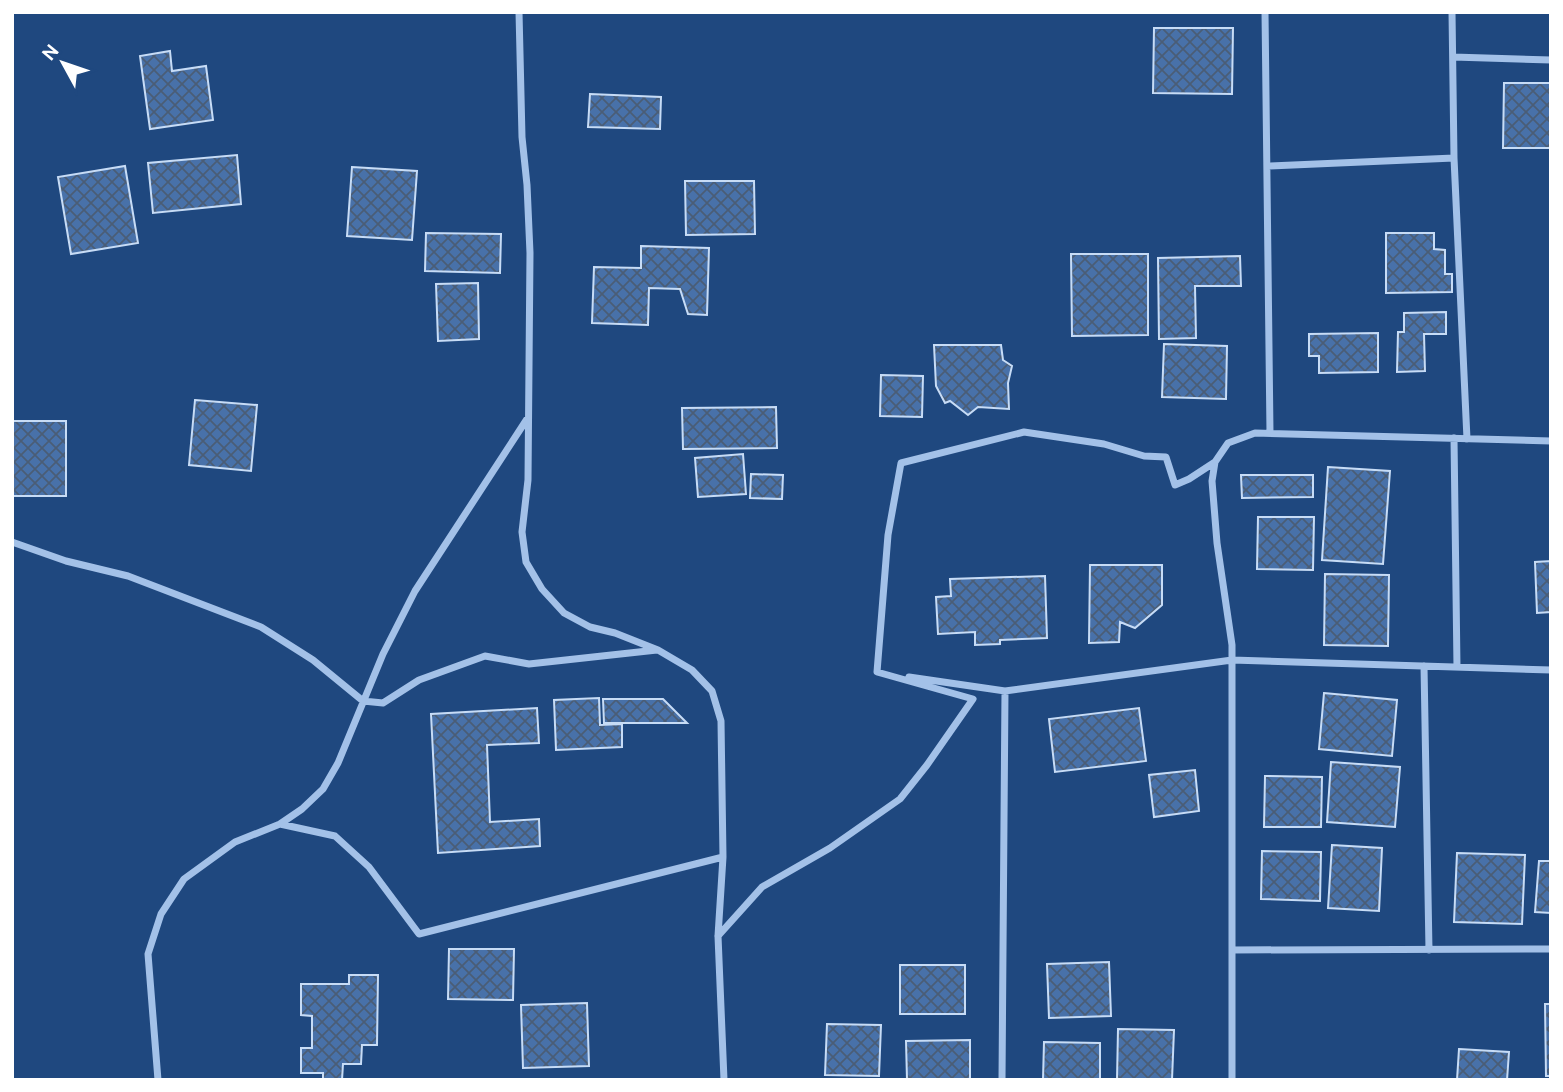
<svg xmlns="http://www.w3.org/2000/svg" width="1563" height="1092" font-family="Ubuntu,sans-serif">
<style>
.building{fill:url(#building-cross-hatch);stroke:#c7dcf6;stroke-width:2}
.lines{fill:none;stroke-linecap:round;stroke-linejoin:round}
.minor{stroke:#a3c1e8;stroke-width:7}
</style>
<defs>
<pattern id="building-cross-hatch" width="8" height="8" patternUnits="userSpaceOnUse" patternTransform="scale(1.75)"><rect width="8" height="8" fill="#4871a9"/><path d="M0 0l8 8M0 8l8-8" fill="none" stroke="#4a5d76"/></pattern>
</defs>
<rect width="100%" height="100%" fill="#1f487f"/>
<path class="building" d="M1154 28H1233L1232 94 1153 93Z
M170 51 172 71 206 66 213 120 150 129 140 56Z
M1504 83H1550V148H1503Z
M590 94 661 97 660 129 588 127Z
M237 155 241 204 153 213 148 163Z
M125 166 138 243 71 254 58 177Z
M352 167 417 171 412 240 347 236Z
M685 181H754L755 234 686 235Z
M426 233 501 234 500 273 425 271Z
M1386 233H1434V249L1445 250V274H1452V292L1386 293Z
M641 246 709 248 707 315 688 314 680 289 649 288 648 325 592 323 594 267 641 268Z
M1071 254H1148V335L1072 336Z
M1240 256 1241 286H1195L1196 338 1159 339 1158 258Z
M478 283 479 339 438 341 436 284Z
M1446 312V334H1424L1425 371 1397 372 1398 332H1404V313Z
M1378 333V372L1319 373V356H1309V334Z
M1164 344 1227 346 1226 399 1162 397Z
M934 345H1001L1003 360 1012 366 1008 383 1009 409 978 407 968 415 950 401 945 403 936 386Z
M881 375 923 376 922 417 880 416Z
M195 400 257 405 251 471 189 465Z
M776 407 777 448 683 449 682 408Z
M12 421H66V496H12Z
M743 454 746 494 698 497 695 458Z
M1328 467 1390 471 1383 564 1322 560Z
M751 474 783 475 782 499 750 498Z
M1241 475H1313V497L1242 498Z
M1258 517H1314L1313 570 1257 569Z
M1551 561V612L1537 613 1535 562Z
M1090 565H1162V605L1135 628 1120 622 1119 642 1089 643Z
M1325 574 1389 575 1388 646 1324 645Z
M1045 576 1047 638 1000 640V644L975 645V632L938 634 936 597 951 596 950 579Z
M1324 693 1397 700 1392 756 1319 749Z
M599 698 600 725 622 724V747L556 750 554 700Z
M603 699H663L687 723H604Z
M537 708 539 743 487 745 490 822 539 819 540 846 438 853 431 714Z
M1139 708 1146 761 1055 772 1049 719Z
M1331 762 1400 767 1395 827 1327 822Z
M1195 770 1199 811 1154 817 1149 775Z
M1265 776 1322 777 1321 827H1264Z
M1332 845 1382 848 1379 911 1328 908Z
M1262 851 1321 852 1320 901 1261 899Z
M1457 853 1525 855 1522 924 1454 922Z
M1539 861H1551V913L1535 912Z
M449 949H514L513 1000 448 999Z
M1109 962 1111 1016 1049 1018 1047 964Z
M900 965H965V1014H900Z
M349 975H378L377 1045H362L361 1064H343L342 1080H323V1073H301V1048H312V1016L301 1015V984H349Z
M587 1003 589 1066 523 1068 521 1005Z
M1545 1004H1551V1076H1546Z
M827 1024 881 1025 879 1076 825 1075Z
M1118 1029 1174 1030 1172 1080H1117Z
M970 1040V1080H907L906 1041Z
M1044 1042 1100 1043V1080H1043Z
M1459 1049 1509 1052 1507 1080H1457Z"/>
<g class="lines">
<path class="minor" d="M1265 12 1270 433
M1452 12 1454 158 1467 439
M1453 57 1551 60
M1268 166 1454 158
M1454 438 1457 667
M12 542 66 561 128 576 261 627 313 660 363 701 383 703 419 680 485 656 529 664 657 650
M1424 666 1429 950
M909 677 1005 691 1232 660 1551 670
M280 824 335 836 369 867 419 934 723 857 721 721 712 691 692 670 658 650 615 633 590 627 564 613 542 589 526 562 522 532 528 480 530 253 527 185 522 137 519 12
M723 857 718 936 724 1080
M718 936 762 887 830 848 900 799 927 765 973 699 877 672 888 535 901 463 1024 432 1104 444 1144 456 1166 457 1175 485 1189 479 1215 462
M1232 950 1551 949
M158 1080 148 954 161 914 184 879 235 842 280 824 302 809 323 789 338 763 383 654 415 591 527 419
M1002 1080 1005 691
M1232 1080V645L1217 543 1212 481 1215 462 1228 443 1255 433 1551 441"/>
</g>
<rect width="1563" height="1092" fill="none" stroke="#ffffff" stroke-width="28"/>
<g transform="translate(63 63) rotate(310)" stroke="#1f487f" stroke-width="5" paint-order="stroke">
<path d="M0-5L12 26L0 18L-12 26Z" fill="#ffffff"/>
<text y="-10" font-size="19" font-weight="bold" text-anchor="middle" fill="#ffffff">N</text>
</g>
</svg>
